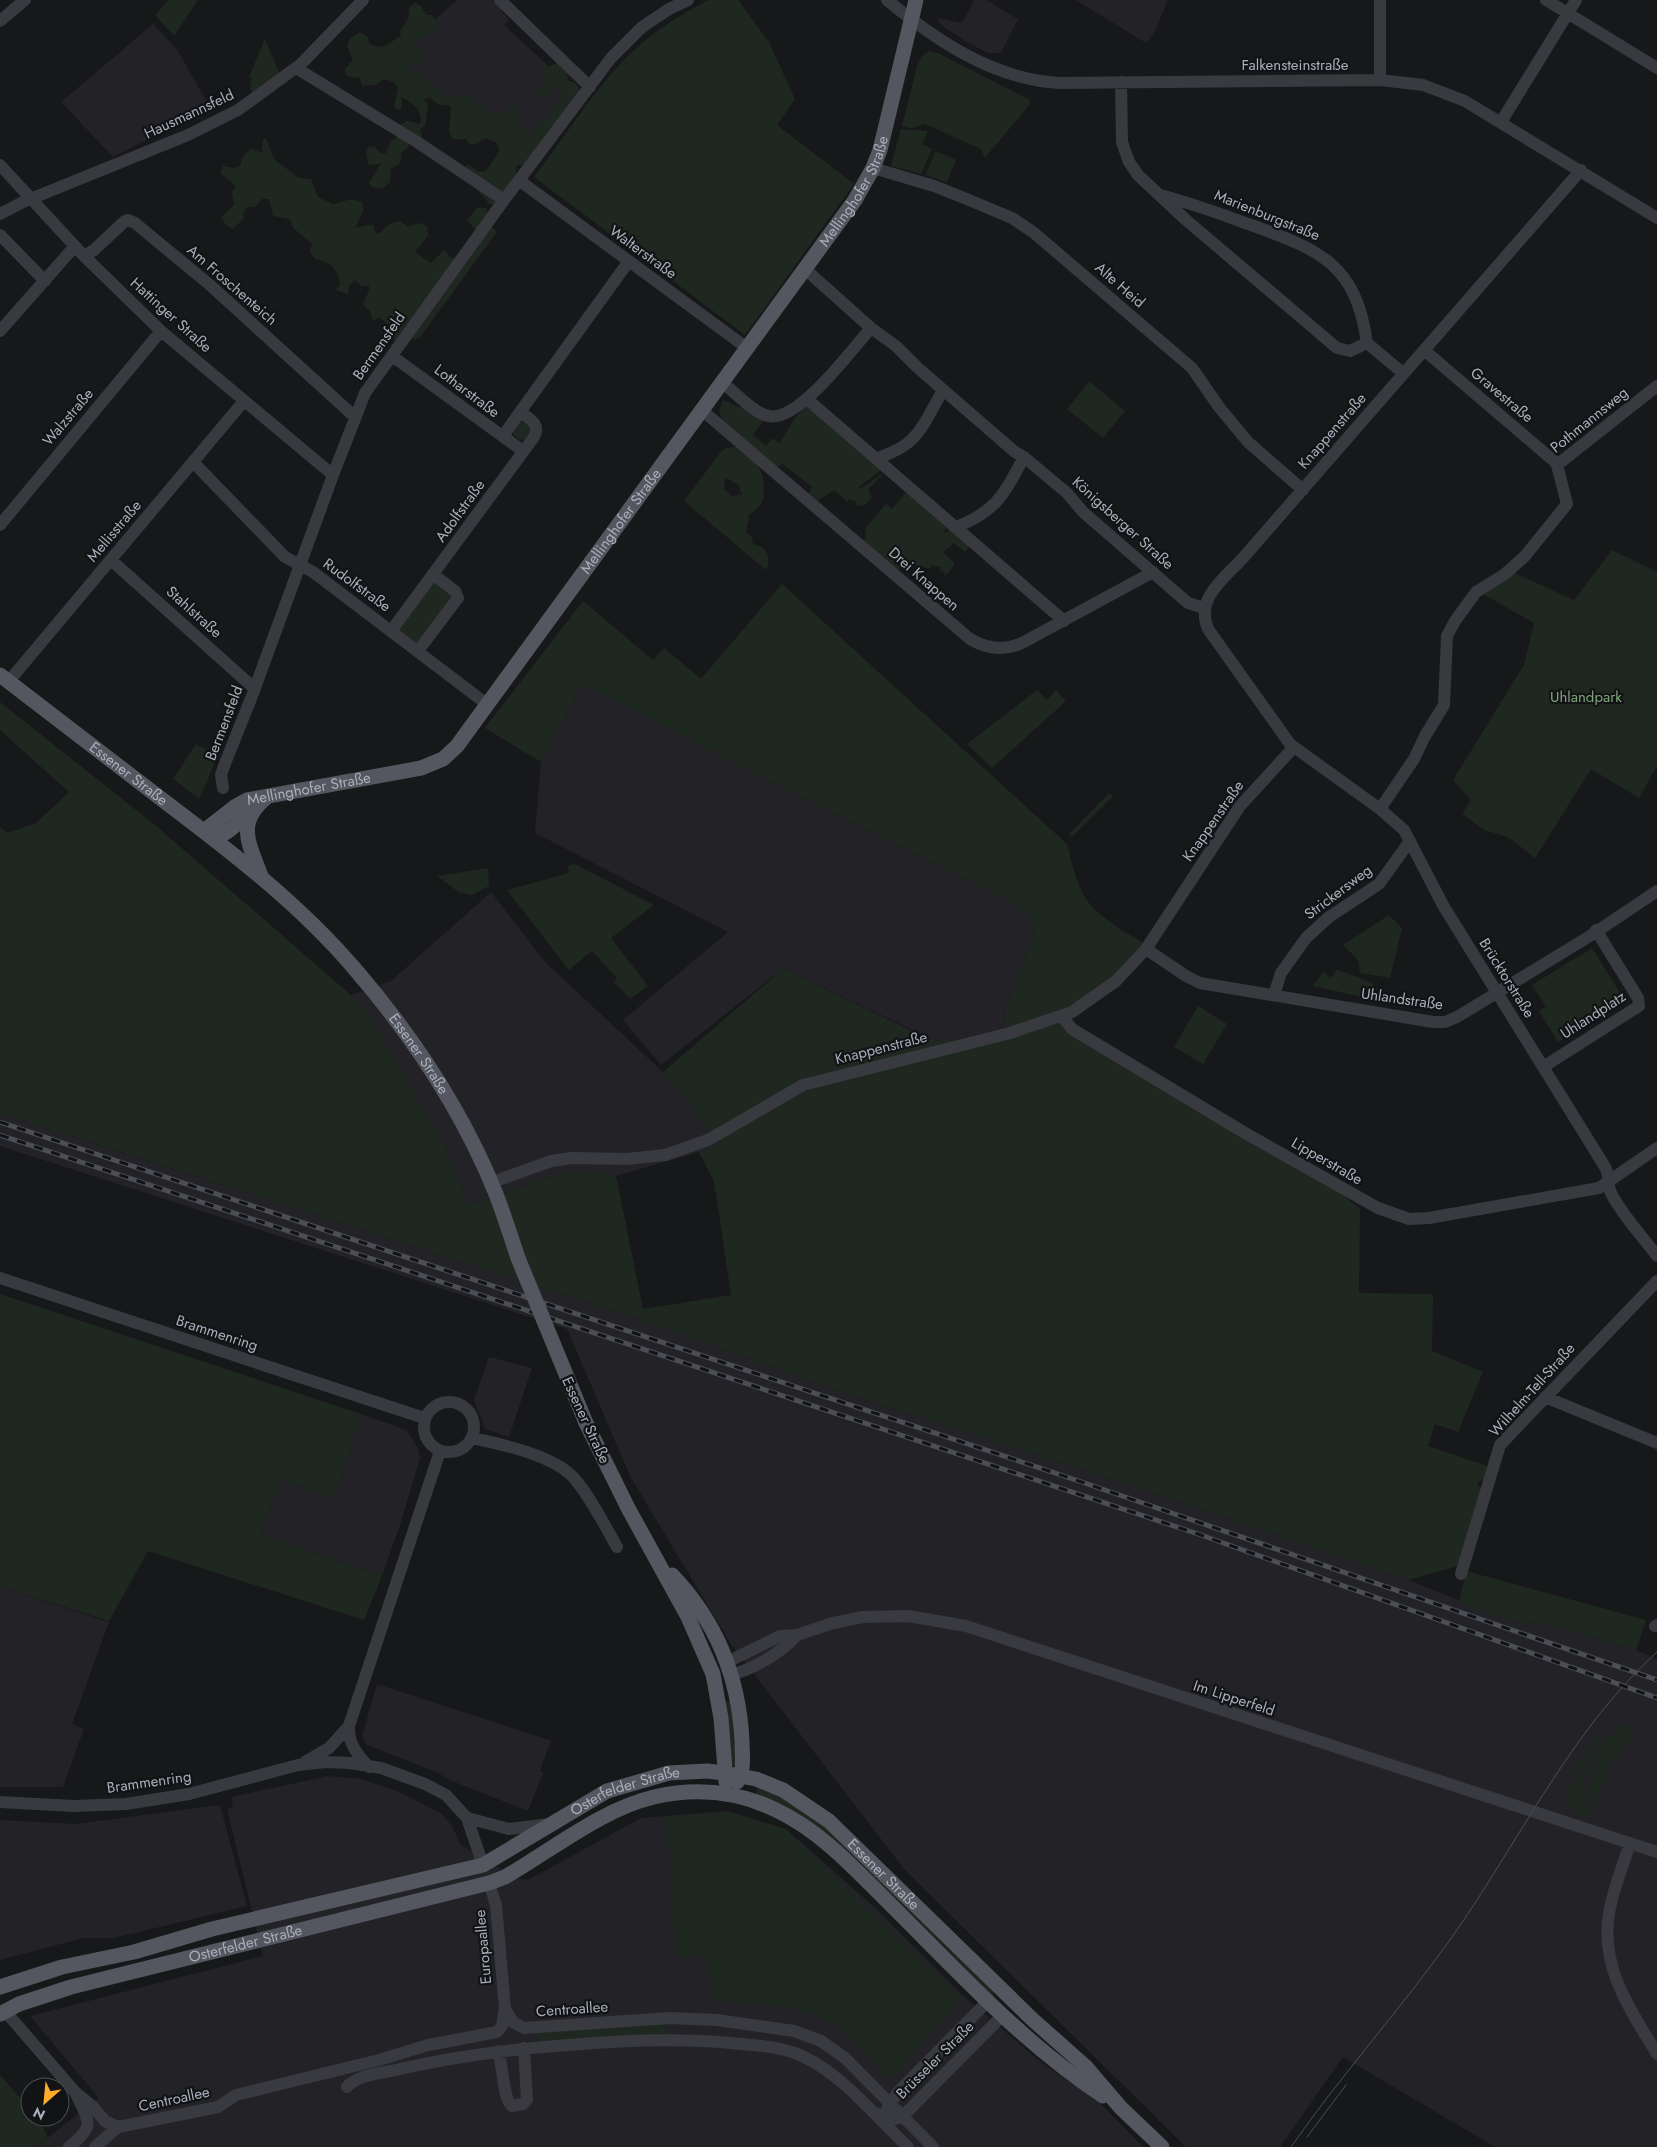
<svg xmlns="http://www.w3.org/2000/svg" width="1657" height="2147" font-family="Jost,sans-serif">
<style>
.built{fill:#232327}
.green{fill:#1f2820;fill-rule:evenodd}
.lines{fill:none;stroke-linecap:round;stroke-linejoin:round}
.minor{stroke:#383a3f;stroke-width:12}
.major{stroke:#54575f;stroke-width:15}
.tram{stroke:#4b4e54;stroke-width:1}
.rail-casing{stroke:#4b4e54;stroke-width:5}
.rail{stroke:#121315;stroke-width:3;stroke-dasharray:9;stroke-linecap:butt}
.major-bridge{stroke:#54575f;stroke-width:15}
.labels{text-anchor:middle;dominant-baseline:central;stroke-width:4.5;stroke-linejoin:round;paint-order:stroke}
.street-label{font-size:15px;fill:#a9afbb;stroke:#121315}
.park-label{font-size:15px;fill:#7ea77e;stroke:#121315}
</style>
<rect width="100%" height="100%" fill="#17181a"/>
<path class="built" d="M457 0H493L509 20 504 25 569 85 573 90 523 154 385 64Z
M974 0H986L1018 19 1001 53H988L965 41 941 25 937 18 962 23Z
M1076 0H1168L1155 31 1146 43Z
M153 24 176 48 210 107 113 157 61 102Z
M581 684 1014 904 1028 914 1035 933 1005 1010 1004 1034 964 1045 945 1038 933 1040 784 968 661 1065 623 1020 728 932 535 833 541 762Z
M491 892 545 962 663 1072 721 1142 699 1152 616 1176H552L469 1205 445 1148 351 995 391 981Z
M0 1113 636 1318 839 1391 1130 1485 1408 1580 1514 1622 1549 1625 1636 1650 1657 1660V2147H1495L1343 2057 1280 2147H1186L904 1869 731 1644 630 1476 567 1329 0 1146Z
M489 1357 532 1368 509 1437 485 1429 474 1400Z
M361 1414 406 1430 418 1448 420 1458 401 1522 382 1576 261 1534 281 1480 334 1499Z
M0 1586 109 1622 72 1724 84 1729 63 1787H0Z
M377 1684 552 1741 548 1748 540 1771 543 1773 528 1811 452 1781 434 1771 367 1745 362 1736Z
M328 1776 361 1779 397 1791 425 1805 442 1814 452 1826 461 1845 517 1878 528 1880 641 1818 728 1811 786 1829 873 1906 960 1993 1042 2063 1100 2103 1143 2147H36L99 2098 30 2016 263 1956 227 1809 233 1807 231 1797Z
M220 1805 247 1906 114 1938H84L0 1960V1820L76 1824Z"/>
<path class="green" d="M169 0H198L174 36 155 15Z
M709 0H738L769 42 795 99 777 125 854 184 745 335 534 177C565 137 596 86 633 51 656 30 681 14 709 0Z
M414 3 420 5 427 15H432C445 34 423 36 414 42L416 46 425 48C427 63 419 64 407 66L412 71C424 71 431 82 438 89 443 93 449 95 454 101L459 95C477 94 480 109 494 116L502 114 509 107 515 106 520 112 515 126 524 129 529 134 553 111 564 90 555 88 544 96H539L537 92 546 78 544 68 557 63 566 71 568 80 576 83 580 91 527 165H517L514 183 496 205 489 204C481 192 472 187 464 177L467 164 480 172 486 171 499 152 497 143 486 138 474 145 468 143 467 139H452L449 131 451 108 449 105H439L430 97 423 100 428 103 425 126 420 129 423 141 409 142V146L401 153C403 163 399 164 391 169L390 182 383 189 372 187 369 183 381 163 373 165 368 164 366 152 369 146 375 147 381 154 386 153 391 141 398 136V126L407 121 420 124C424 111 412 102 401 97L402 107 399 110 394 108 398 88 394 82 384 79 375 85 362 86 360 78 346 76 345 69 353 60 347 46 350 39 360 32 368 37 369 43C386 52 387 43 401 36L400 31C405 25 410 17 409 8Z
M265 39 280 75 253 94 250 89 252 78 249 77Z
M929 51 938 53 1030 100 1029 105 985 158 981 149 925 124 912 128 902 126 918 63 921 57Z
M901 129 928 131 922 144 932 149 921 174 891 166Z
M266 138 274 159 299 178 311 179 318 197 333 204 352 199 362 202 364 209 355 228 373 224 376 234 381 232 391 223 400 221 408 227 418 223 427 226 428 236 415 252 431 263 445 249 450 258 456 257 477 232 467 220 477 208H486L492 227 497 232 420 337 414 340 409 327 406 325 396 341 393 338 394 329 379 317 373 321 371 313 363 304C364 297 370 294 369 286H362L355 280 349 286 348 294 336 290 340 284C338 267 330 262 315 259L310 252 312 243 293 228 290 219 273 216 269 199H262L255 207H247L243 213 244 218 233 229 226 225 221 217 234 205 232 191 236 186 220 173 223 166 235 168 240 166 242 158 251 148 262 153 263 139Z
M936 151 956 160 947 182 925 175Z
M1089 381 1125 411 1103 438 1067 409Z
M723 400 740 408 743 405 764 421 753 434 766 446 773 438 779 443C791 428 792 417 808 405L882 469 859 487 860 489 885 472 868 490 872 498 863 506 856 505V501L849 499 848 502 834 490 816 502 808 496 812 487 783 464 775 468 722 419 719 411Z
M513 431a9 9 0 1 1 18 0a9 9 0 1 1-18 0Z
M735 447 757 463 763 477 764 496 761 505 749 515 746 532 752 537 753 544C767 547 772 557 766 570L684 501 720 453 726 448ZM725 477 740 486V491L743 494 732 496 724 489Z
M907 491 949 527 944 531 945 533 951 529 970 546 965 552 954 543 943 552 955 564 944 578 945 572 940 571 941 567 931 565 930 569 915 565 895 570 864 544 866 527 886 504 892 509Z
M1612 550 1657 572V766L1639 798 1591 769 1535 858 1508 837 1484 830 1462 814 1471 800 1453 780 1524 665 1534 623 1483 594 1514 573 1574 600Z
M434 575 455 591 418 651 391 631Z
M782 584 1067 844C1072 863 1077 888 1089 903 1104 921 1127 933 1147 945L1090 1001 1004 1034 1005 1010 1035 933 1028 914 1014 904 581 684 541 762 485 728 583 601 653 660 664 648 701 679Z
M1037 690 1047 700 1056 690 1066 701 992 768 967 744Z
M0 702 155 825 351 995 375 1024 445 1148 469 1205 552 1176 582 1171 616 1176 643 1309 731 1295 714 1181 699 1152 720 1142 663 1072 784 968 920 1035 933 1040 945 1038 964 1045 1061 1017 1312 1170 1360 1209 1359 1293 1433 1294 1432 1351 1483 1372 1458 1432 1435 1424 1428 1446 1487 1466 1484 1479 1477 1483 1481 1489 1458 1566 1408 1580 1130 1485 839 1391 636 1318 0 1113V827L8 833 36 823 69 792 0 730Z
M196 744 218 756 199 799 173 779Z
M1109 793 1113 796 1072 837 1069 834Z
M575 864 654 905 611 938 648 986 630 999 614 982 617 978 592 951 569 970 507 890 569 873 568 866Z
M488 868 489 886 472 895 460 893 437 876Z
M1389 915 1402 928 1390 978 1360 973 1358 960 1343 945Z
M1592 948 1625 1001 1558 1042 1539 1011 1546 1006 1532 985Z
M1337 970C1343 971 1370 981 1373 985L1372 999 1313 986 1323 972 1331 978Z
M1198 1006 1227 1024 1203 1064 1174 1047Z
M0 1294 361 1414 334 1499 281 1480 261 1534 382 1576 364 1620 148 1551 109 1621 0 1586Z
M1466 1571 1646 1620 1636 1650 1549 1625 1514 1622 1459 1602Z
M732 1700 736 1764 733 1766 730 1765 725 1702Z
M1608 1719 1589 1758 1560 1788Z
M1621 1724 1630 1727 1632 1736 1617 1759 1612 1758 1592 1819 1571 1813 1572 1810H1589L1593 1806 1594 1801 1587 1786 1597 1770 1594 1756 1604 1738 1612 1735Z
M1589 1764 1592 1765V1772L1584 1780 1582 1786 1589 1801V1805L1561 1808 1571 1800V1796L1564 1791Z
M759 1786 773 1791 818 1818 991 1986 994 1997 846 1855 754 1797Z
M728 1813 786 1829 959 1998 955 2008 889 2080C875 2065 862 2047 847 2035 811 2005 763 2004 719 2001L713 1994H710L707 1956 677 1958 666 1817Z
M668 2024V2034L540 2042 539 2033Z
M0 2075 30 2109V2117H37L48 2137 36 2147H0Z"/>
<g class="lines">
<path class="minor" d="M500 0 590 87
M887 0C937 41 993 79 1059 83L1380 80 1423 85 1465 101 1657 218
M1546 0 1657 68
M0 21 25 0
M296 68 417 142 504 200
M1380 80V0
M1121 82 1122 142 1129 162 1138 175 1186 220 1337 348 1350 351 1367 343C1356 265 1322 251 1254 226 1223 215 1192 203 1160 195
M1501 122 1576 0
M0 165 84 256 161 331 333 475
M873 168 934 186 969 200 1012 218 1033 232 1192 368 1219 407 1248 442 1303 490
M1581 170 1243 558C1224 579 1195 598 1208 629L1290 744 1380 809 1404 830 1444 907 1605 1167C1610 1176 1607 1184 1611 1193 1622 1215 1642 1236 1657 1256
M520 181 747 348
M0 214 23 202 188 135 238 110 301 64 363 0
M0 235 45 281
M84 256 94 250 125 221 128 220 135 223 210 285 355 417
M805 269 871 328 896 346 918 368 1015 452 1024 457 1067 493 1083 512 1188 603 1204 608
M0 331 75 246
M1367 343 1403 373
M392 356 523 451
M723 383C736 393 753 413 769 416 798 423 852 349 871 328
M807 399 1064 621
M703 411 970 639C987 649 1004 651 1022 643L1153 572
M503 436 520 412
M877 459C885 455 894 452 902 447 922 435 931 410 943 390
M193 462 285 557 313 572 488 705
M1557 465 1657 386
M0 525 161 331
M956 527C997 511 1004 494 1024 457
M111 560 255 689
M391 631 534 437C541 424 530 419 520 412L629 261
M418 651 458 598 455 591 434 575
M9 681 244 401
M223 788 221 775 224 766 252 696 333 475 365 393 504 200 611 58 642 27 669 9 688 0
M1380 809 1414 759 1425 736 1444 705 1447 636 1455 621 1476 592 1505 574 1525 556 1567 504 1557 465 1554 461 1424 350
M1146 949 1186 976 1200 983 1433 1022H1445L1457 1017 1590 936 1657 891
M1274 995 1281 973 1306 938 1329 917 1379 884 1410 841
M1062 1016 1072 1029 1245 1133 1378 1208 1409 1219 1429 1218 1599 1188 1657 1148
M1543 1067 1639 1006 1638 998 1596 930
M490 1183 551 1161 572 1158 627 1159 665 1155 708 1140 803 1085 1010 1033 1072 1012 1116 981 1146 949 1240 806 1294 747
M0 1278 424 1418
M1545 1397 1657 1443
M424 1427a25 25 0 1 1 50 0a25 25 0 1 1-50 0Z
M472 1438C501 1444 553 1455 574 1478 591 1498 604 1524 617 1547
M1461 1574 1500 1445 1657 1281
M1655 1626 1657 1625
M727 1662 780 1636 797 1635 833 1623 863 1617 908 1616 966 1626 1657 1852
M731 1675C755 1668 781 1653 797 1635
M305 1762 329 1748 349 1726
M369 1767C357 1754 348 1744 349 1726L440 1451
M0 1802 74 1806 126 1804 189 1794 298 1765 326 1762 350 1763 381 1768 425 1784 446 1795 467 1818 483 1865
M467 1818 509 1829 550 1824
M1630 1843C1623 1866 1613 1889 1609 1913 1600 1968 1630 2009 1657 2054
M505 2009 513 2022 524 2028 670 2018 717 2020 794 2031 821 2041 845 2058 933 2147
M5 2011 75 2092 92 2106 105 2121 118 2127
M498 2051C503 2064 503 2100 512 2106L523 2104 527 2100 524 2048
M347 2087C357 2074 385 2073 400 2069 456 2056 512 2049 569 2045 624 2040 676 2038 731 2043 752 2045 775 2046 795 2053 838 2069 875 2116 908 2147
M887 2109 898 2092 988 2001
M875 2113 894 2119 903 2116 1003 2015
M69 2147C96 2126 89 2121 76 2094
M95 2147 118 2127 218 2107 236 2095 379 2060 428 2045 497 2032 502 2026 505 2009 496 1905 489 1883"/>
<g class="major">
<path id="s1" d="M0 675C56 718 112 761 168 804 234 854 300 905 354 968 411 1034 463 1112 496 1194 504 1215 511 1237 518 1258"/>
<path id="s2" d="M204 831 236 806 247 800 421 768 443 759 457 746 855 200 873 168 880 150 916 0"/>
<path d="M207 832C226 842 236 822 250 812"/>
<path d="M261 876C249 843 235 823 267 797"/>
<path d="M586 1423 628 1508 688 1617 713 1674 721 1718 726 1782"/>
<path d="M672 1575C716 1621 739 1678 742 1741 742 1755 745 1770 737 1782"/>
<path id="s3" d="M0 1987 62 1967 134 1952 212 1929 483 1865 607 1791 669 1773 707 1771 724 1773 756 1779 783 1790 829 1821 1032 2019 1085 2066 1121 2108 1162 2147"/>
<path id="s4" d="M0 2014 19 2004 71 1987 489 1883 505 1877C552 1850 602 1809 654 1797 697 1787 737 1791 776 1810 825 1833 862 1877 900 1914 964 1978 1027 2046 1103 2096"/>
</g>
<path class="tram" d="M1307 2137 1346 2085
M1291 2147C1341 2075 1401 2009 1452 1937 1519 1842 1570 1731 1657 1652"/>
<defs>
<path id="rail" d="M0 1122 1070 1478 1657 1680
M0 1135 1201 1535 1657 1698"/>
</defs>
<use href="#rail" class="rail-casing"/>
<use href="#rail" class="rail"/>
<path class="major-bridge" d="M518 1258 586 1423"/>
</g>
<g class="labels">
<g class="street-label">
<text x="1295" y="65">Falkensteinstraße</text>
<text transform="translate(189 114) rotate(-25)">Hausmannsfeld</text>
<text stroke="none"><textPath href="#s2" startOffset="956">Mellinghofer Straße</textPath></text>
<text transform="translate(1267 215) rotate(22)">Marienburgstraße</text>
<text transform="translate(643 252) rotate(36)">Walterstraße</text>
<text transform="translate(232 285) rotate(41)">Am Froschenteich</text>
<text transform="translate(1120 285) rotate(41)">Alte Heid</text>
<text transform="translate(171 315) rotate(42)">Hattinger Straße</text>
<text transform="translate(379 346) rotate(-55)">Bermensfeld</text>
<text transform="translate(467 391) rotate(37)">Lotharstraße</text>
<text transform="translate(1502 395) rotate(40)">Gravestraße</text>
<text transform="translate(68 417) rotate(-50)">Walzstraße</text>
<text transform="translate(1589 420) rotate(-39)">Pothmannsweg</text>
<text transform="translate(1332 431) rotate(-49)">Knappenstraße</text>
<text transform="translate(460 511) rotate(-54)">Adolfstraße</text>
<text stroke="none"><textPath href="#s2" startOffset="551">Mellinghofer Straße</textPath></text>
<text transform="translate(1123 523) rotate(42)">Königsberger Straße</text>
<text transform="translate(114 531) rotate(-50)">Mellisstraße</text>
<text transform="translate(924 579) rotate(41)">Drei Knappen</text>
<text transform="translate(357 585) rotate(36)">Rudolfstraße</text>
<text transform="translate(194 612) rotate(42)">Stahlstraße</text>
<text transform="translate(224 723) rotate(-69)">Bermensfeld</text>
<text stroke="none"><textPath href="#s1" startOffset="162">Essener Straße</textPath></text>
<text stroke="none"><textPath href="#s2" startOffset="116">Mellinghofer Straße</textPath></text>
<text transform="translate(1213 821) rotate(-55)">Knappenstraße</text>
<text transform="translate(1338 892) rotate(-37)">Strickersweg</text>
<text transform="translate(1507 978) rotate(58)">Brücktorstraße</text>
<text transform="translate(1402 999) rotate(8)">Uhlandstraße</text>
<text transform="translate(1593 1015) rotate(-33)">Uhlandplatz</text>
<text transform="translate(881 1048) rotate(-14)">Knappenstraße</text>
<text stroke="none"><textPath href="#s1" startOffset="568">Essener Straße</textPath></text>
<text transform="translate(1327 1161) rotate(30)">Lipperstraße</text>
<text transform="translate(217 1333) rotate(18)">Brammenring</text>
<text transform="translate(1532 1390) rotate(-48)">Wilhelm-Tell-Straße</text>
<text transform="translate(586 1420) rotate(65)">Essener Straße</text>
<text transform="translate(1234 1698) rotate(18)">Im Lipperfeld</text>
<text transform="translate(149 1782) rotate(-8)">Brammenring</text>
<text stroke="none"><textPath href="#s3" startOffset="660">Osterfelder Straße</textPath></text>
<text stroke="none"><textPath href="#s3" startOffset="956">Essener Straße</textPath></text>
<text stroke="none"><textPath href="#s4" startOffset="256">Osterfelder Straße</textPath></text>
<text transform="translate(483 1947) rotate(-95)">Europaallee</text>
<text transform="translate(572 2009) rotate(-4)">Centroallee</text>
<text transform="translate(935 2060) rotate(-45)">Brüsseler Straße</text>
<text transform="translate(174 2099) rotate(-12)">Centroallee</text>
</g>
<g class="park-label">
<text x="1586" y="697">Uhlandpark</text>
</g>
</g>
<g transform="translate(45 2102) rotate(207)"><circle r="24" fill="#121315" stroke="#4e5157"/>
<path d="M0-4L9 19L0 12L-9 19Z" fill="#ffac2a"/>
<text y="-8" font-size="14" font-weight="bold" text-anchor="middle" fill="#a9afbb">N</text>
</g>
</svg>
